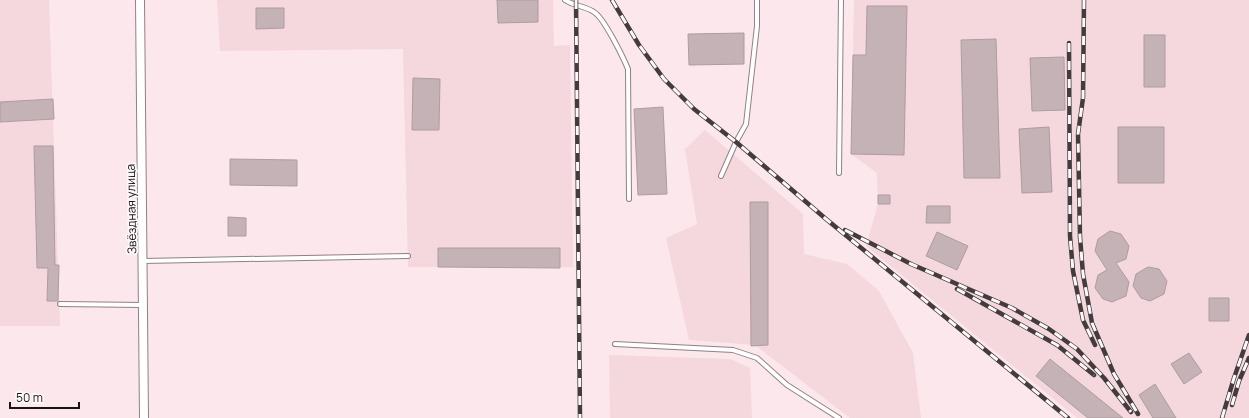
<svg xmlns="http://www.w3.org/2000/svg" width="1249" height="418" font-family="Manrope,sans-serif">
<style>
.built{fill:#f4d8de}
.building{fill:#c5b2b6;stroke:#ae9ca0}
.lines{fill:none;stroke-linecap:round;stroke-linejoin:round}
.service-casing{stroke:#928084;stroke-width:6}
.minor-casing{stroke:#928084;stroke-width:10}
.service{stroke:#fff;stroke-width:4}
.minor{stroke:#fff;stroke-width:8}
.rail-casing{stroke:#443b3d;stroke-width:4.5}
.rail{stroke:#fdf9fa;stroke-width:3;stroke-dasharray:9;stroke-linecap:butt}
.labels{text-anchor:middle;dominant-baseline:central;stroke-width:3.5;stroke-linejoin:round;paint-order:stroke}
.street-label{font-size:12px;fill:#1a1315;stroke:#fdf9fa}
</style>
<rect width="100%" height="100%" fill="#fbe7ec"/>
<path class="built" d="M0 0H49L60 326H0Z
M217 0H553L554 46 570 45 573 267H408L403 49 220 51Z
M854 0H1249V418H1077L866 246 878 204 877 173 851 154Z
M705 130 803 214 804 254 847 264 879 291 913 353 921 418H850L755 345 689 340 666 238 697 224 685 149Z
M609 355 730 359 750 368 752 418H610Z"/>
<path class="building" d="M497 0H538V22L498 23Z
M867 6H907L904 155 851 154 853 55H866Z
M256 8H284V28L256 29Z
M744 33V64L689 65 688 34Z
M1144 35H1165V87H1144Z
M996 39 1000 178H964L961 40Z
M1064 57 1065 110 1032 111 1030 58Z
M413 78 440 79 439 130H412Z
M53 99 54 119 0 122V102Z
M663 107 667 194 638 195 634 109Z
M1049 127 1052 192 1022 193 1019 129Z
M1118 127H1164V183H1118Z
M34 146H53L55 265H59L58 301H47L48 268H37Z
M230 159 297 160V186L230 185Z
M878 195H890V204H878Z
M750 202H768V345L751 346Z
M927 206H950V223H926Z
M228 217 246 218V236H228Z
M1110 231 1121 234 1129 246 1126 259 1116 263 1129 282 1126 296 1112 302 1103 299 1095 288 1098 275 1107 270 1095 251 1098 239Z
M937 232 968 246 957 270 926 256Z
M438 248H560V268L438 267Z
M1148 267 1159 269 1167 281 1164 294 1150 301 1141 298 1133 286 1136 274Z
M1209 298H1229V321H1209Z
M1189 353 1202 372 1184 384 1171 364Z
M1050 359 1123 418H1088L1036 376Z
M1155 384 1176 418H1153L1139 395Z"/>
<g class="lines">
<defs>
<path id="service" d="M565 0C574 6 585 6 594 12 604 18 623 57 628 69L629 199
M839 173 841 0
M721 176 736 142 746 124 757 26V0
M143 261 408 256
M60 304 143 305
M615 344 733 350 757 358 787 385 839 418"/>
<path id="minor" d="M140 0 144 418"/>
</defs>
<use href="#service" class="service-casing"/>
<use href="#minor" class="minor-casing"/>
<use href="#service" class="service"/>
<use href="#minor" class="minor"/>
<defs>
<path id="rail" d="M576 0 580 418
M612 0 639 45 664 79 694 109 736 142 826 219 1068 418
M1084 0 1083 98 1078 134 1080 237 1083 274 1092 323 1114 374 1138 414
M1069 43 1070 236 1073 271 1083 320 1095 345
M845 230 911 264 1012 308 1049 329 1077 349 1104 378 1131 412
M957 289 1057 345 1094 375
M1232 405 1239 381 1249 358
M1222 418 1234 378 1249 335"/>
</defs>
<use href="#rail" class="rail-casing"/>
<use href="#rail" class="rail"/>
</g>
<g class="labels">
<g class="street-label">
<text transform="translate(131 209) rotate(-91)">Звёздная улица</text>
</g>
</g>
<path d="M10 402v6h69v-6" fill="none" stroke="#1a1315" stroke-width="2"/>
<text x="16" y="402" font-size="12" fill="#1a1315" stroke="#fdf9fa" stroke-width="3" paint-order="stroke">50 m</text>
</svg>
